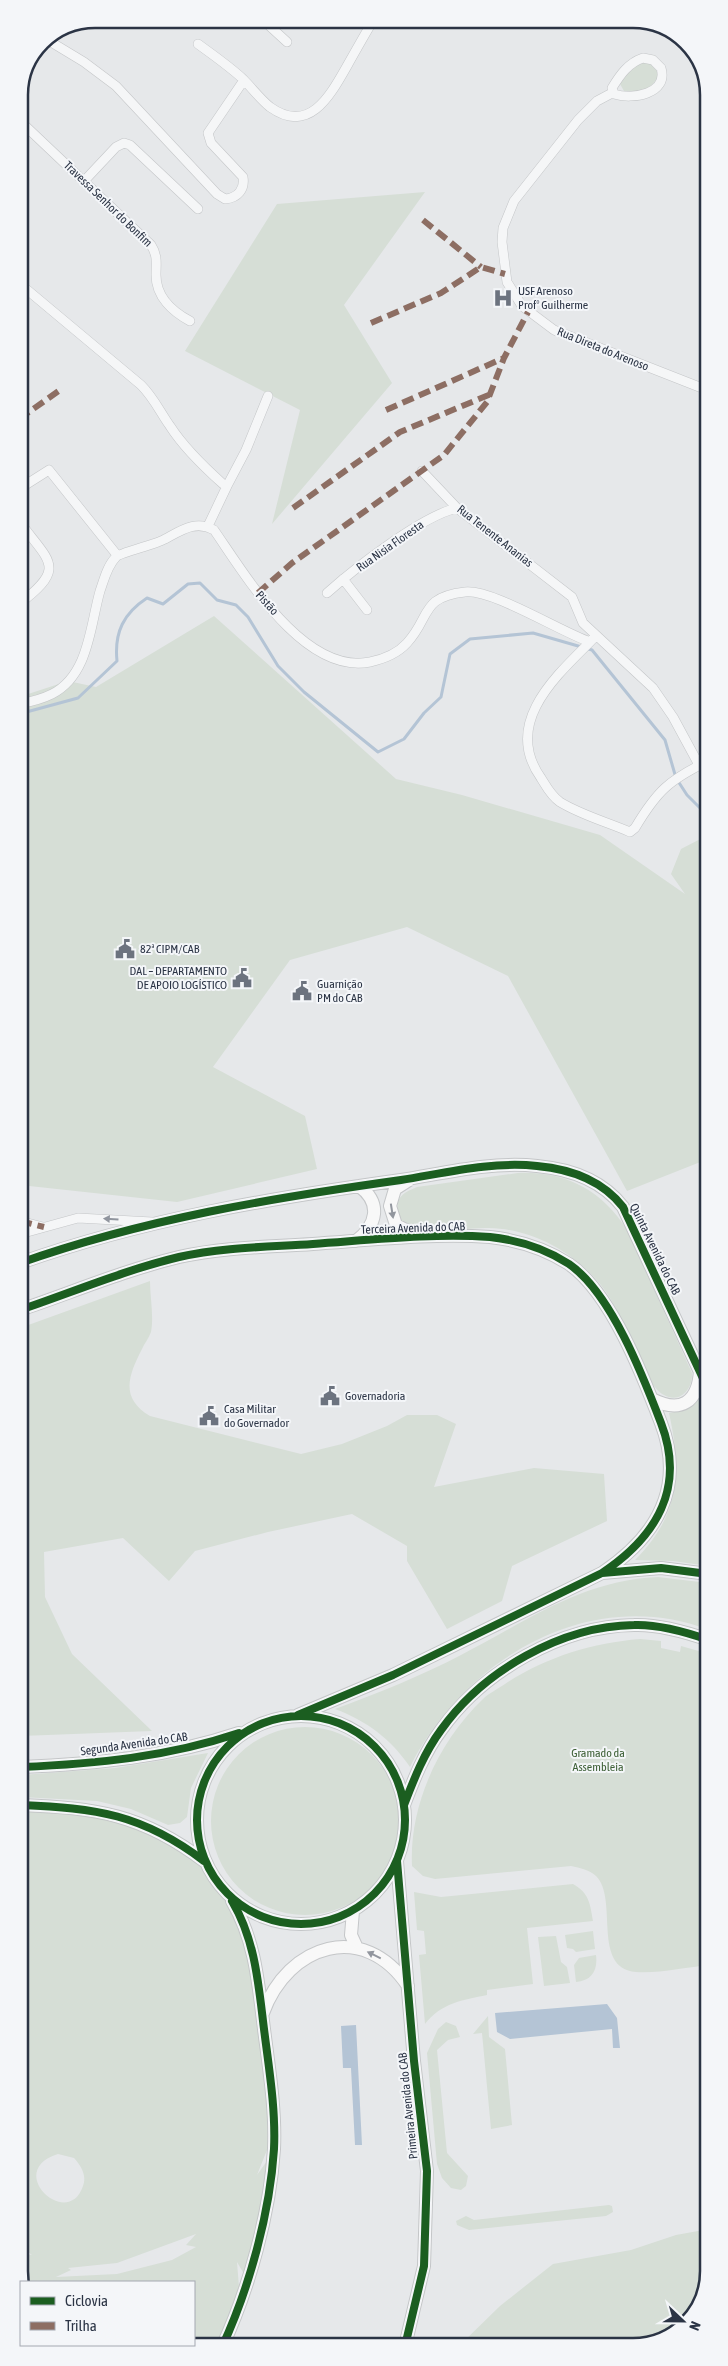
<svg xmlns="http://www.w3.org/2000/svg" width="728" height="2366" font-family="'Asap Condensed',sans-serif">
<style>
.green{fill:#d6ded6;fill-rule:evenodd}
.water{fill:#b4c4d5}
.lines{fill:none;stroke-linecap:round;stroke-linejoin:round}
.stream{stroke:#b4c4d5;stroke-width:3}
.minor-casing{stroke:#c4c6c8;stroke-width:10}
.secondary-casing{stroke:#c4c6c8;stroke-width:14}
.minor{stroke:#f5f6f7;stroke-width:9}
.secondary{stroke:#f8f8f8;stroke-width:12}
.quiet{stroke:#8d6e63;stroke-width:6;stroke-dasharray:12 6;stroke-linecap:butt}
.cycleway-casing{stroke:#f4f6f9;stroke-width:11}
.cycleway{stroke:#1b5e20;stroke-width:8}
.oneway{fill:#92969e}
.oneway2{fill:#90959e}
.labels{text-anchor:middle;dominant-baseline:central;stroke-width:4;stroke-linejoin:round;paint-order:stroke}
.street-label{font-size:12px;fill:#2b3445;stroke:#f4f6f9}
.poi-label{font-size:12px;fill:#2b3445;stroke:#f4f6f9;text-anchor:start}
.park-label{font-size:12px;fill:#3f6138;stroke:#f4f6f9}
.rim{fill:none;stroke:#2b3445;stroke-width:2.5}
</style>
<rect width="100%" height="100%" fill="#e6e8ea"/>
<path class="green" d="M638 62 654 64 659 76C649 91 641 93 624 91L620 84 629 70Z
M425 192 344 305 392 383 272 524 300 410 185 351 277 204Z
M214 616 396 779 462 795 600 835 685 894 671 874 681 849 708 835V1159L627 1191 508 976 407 927 290 960 213 1067 305 1116 317 1169 177 1202 20 1185 19 697 68 681 96 687Z
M518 1173C565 1171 602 1190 627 1230L692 1373C693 1389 680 1404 664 1395 658 1392 654 1386 650 1381 637 1354 626 1324 610 1298 585 1258 537 1229 489 1228 463 1227 431 1237 406 1226 401 1224 398 1220 398 1214 395 1198 402 1193 417 1187Z
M150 1281C150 1297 154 1317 151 1332 149 1338 144 1344 142 1349 128 1376 120 1398 150 1416L301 1454 342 1444 387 1426 407 1415H437L456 1424 434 1487 534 1468 604 1474 607 1521 512 1566 502 1601 447 1629 407 1561V1546L352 1514 268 1532 195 1551 169 1581 123 1538 44 1552 45 1597 72 1654 152 1731 21 1736 20 1328Z
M701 1398 708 1414V1566L673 1561 635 1560C680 1515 682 1472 669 1413L686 1410Z
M658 1577 708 1583 709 1630C589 1584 464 1660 410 1767 391 1739 367 1721 335 1709 378 1693 421 1676 461 1655 527 1621 582 1580 658 1577Z
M640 1639 661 1641V1648L680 1652 681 1646 709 1654V1965C688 1967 656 1974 636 1972 591 1968 619 1899 596 1876 590 1870 580 1868 571 1866L435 1879 423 1876 412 1866C409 1805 439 1741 483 1699 489 1693 498 1689 505 1684 546 1657 592 1643 640 1639Z
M211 1821a94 94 0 1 1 188 0a94 94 0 1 1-188 0Z
M208 1753 191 1788 187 1817 180 1823 168 1825 131 1809 97 1801 21 1797V1775L115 1768Z
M21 1805 130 1819 204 1861 215 1880 229 1897 241 1916 271 2088 269 2145 257 2175 274 2151 247 2279 237 2262 240 2300 222 2347H90L84 2345H194V2282H21V2253L32 2255 21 2247V2226L27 2222 21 2214ZM58 2154 74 2158C81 2166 87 2175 83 2186 68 2231 3 2171 58 2154ZM196 2234 186 2245 196 2247 172 2260 117 2274 56 2277 71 2270 68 2268 117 2263Z
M573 1884C589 1893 590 1903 593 1921L527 1928 533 1984 487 1990V1995C463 2000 441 2003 425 2024L419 1955 426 1954 424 1931 417 1930 414 1892 441 1897Z
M593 1931 595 1949 576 1952 573 1949 567 1948 565 1935Z
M556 1936 561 1962 567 1967 570 1983 544 1986 538 1937Z
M596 1955C598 1970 592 1981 576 1982L574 1965 579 1958Z
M488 2016 489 2037 505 2049 512 2125 491 2129 482 2033 473 2034Z
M446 2022 456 2026 460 2037 448 2040 437 2050 447 2153 468 2176 466 2186 461 2190 451 2188 442 2178 437 2164 427 2053 438 2029Z
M609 2205 612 2206 613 2212 606 2216 469 2230 457 2225 456 2221 466 2216 474 2220Z
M709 2229V2271L693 2318 653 2345 459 2346 500 2306 553 2264 631 2250 676 2235Z"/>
<path class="water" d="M607 2004 617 2018 620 2048H613L612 2029 510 2039 497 2032 495 2013Z
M356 2025 362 2145H355L351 2068H343L341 2026Z"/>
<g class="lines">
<path class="stream" d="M19 714 78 698 117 661C114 632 124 613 147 598L163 604 188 584 200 583 217 600 236 605 248 617 278 666 304 692 378 752 404 739 424 713 441 697 450 654 470 639 533 633 592 650 665 740 676 778 687 795 708 816"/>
<defs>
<path id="minor" d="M262 19 287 42
M46 39 84 62 116 86 217 194 225 199C238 198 245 189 243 177L211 143 208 133 244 80
M198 44C213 55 229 66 243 79 252 88 260 99 270 107 309 135 330 96 347 66 356 50 365 34 374 19
M643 58 653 60 661 68C669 94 632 100 614 94L612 88C620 75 628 63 643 58Z
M612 93 597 101 578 120 514 201 503 228 502 242 507 282 522 306 554 330 707 390
M19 120 151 245C158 256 156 263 156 275 156 297 173 312 190 321
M85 180 116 147 124 143 130 145 198 209
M19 283 141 385C154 398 160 412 170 426 184 448 204 467 223 484L227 486 246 450 268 396
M422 471 457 508 572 597 583 623 653 688 673 717 699 765
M19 489 49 470 117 555
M19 521C49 562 68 567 19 604
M208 526 227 486
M343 579 367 610
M327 593C355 568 422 516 457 508
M593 639C556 676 502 723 541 778 546 786 551 796 560 802 581 815 607 822 630 832L635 828C657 791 669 780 708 761
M19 704C30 702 42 699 52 694 89 675 90 626 100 591 104 580 107 566 116 557 121 552 155 545 165 539 182 530 196 520 214 530 246 576 304 675 370 662 384 659 397 654 407 643 431 617 420 597 465 592 492 589 559 631 590 642
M20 1221 43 1227
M20 1234 78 1218 152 1222"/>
<path id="secondary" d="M409 1180 395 1189 390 1206 396 1225 418 1236
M356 1241C377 1225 382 1203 359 1186
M20 1263C144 1219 272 1198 401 1180 445 1173 492 1161 537 1166 570 1169 602 1180 623 1207L708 1389
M20 1310C73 1292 125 1270 179 1257 223 1247 269 1247 313 1244 371 1240 432 1233 490 1237 517 1240 546 1249 569 1264 611 1293 643 1376 661 1423 686 1488 656 1537 602 1573
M652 1399C681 1414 698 1402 700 1371
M298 1715 393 1675 602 1573 661 1568 708 1574
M197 1820a104 104 0 1 1 208 0a104 104 0 1 1-208 0Z
M21 1767C95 1764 168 1757 239 1733
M21 1805C96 1808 142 1814 204 1861
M404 1805C414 1779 424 1753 441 1730 483 1671 561 1626 634 1625 659 1624 686 1632 709 1640
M397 1861 414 2061 427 2171 424 2266 405 2346
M353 1911 351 1935 357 1948
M263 2013C288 1944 364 1920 408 1986
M222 2347C249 2289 270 2213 274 2149 276 2107 268 2063 263 2021 258 1979 254 1938 232 1901"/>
</defs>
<use href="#minor" class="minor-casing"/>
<use href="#secondary" class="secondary-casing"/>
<use href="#minor" class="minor"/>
<use href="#secondary" class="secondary"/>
<path class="quiet" d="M423 220 481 267
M371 323 441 293 481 267 505 274
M386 410 504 358
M19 419 60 390
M293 508 400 432 491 394
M258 593 292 563 444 455 487 402 504 358 528 312
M20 1221 44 1227"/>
<defs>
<path id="cycleway" d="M20 1263C144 1219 272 1198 401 1180 445 1173 492 1161 537 1166 570 1169 602 1180 623 1207L708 1389
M20 1310C73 1292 125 1270 179 1257 223 1247 269 1247 313 1244 371 1240 432 1233 490 1237 517 1240 546 1249 569 1264 611 1293 643 1376 661 1423 686 1488 656 1537 602 1573
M298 1715 393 1675 602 1573 661 1568 708 1574
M197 1820a104 104 0 1 1 208 0a104 104 0 1 1-208 0Z
M21 1767C95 1764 168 1757 239 1733
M21 1805C96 1808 142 1814 204 1861
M404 1805C414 1779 424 1753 441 1730 483 1671 561 1626 634 1625 659 1624 686 1632 709 1640
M397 1861 414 2061 427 2171 424 2266 405 2346
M222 2347C249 2289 270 2213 274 2149 276 2107 268 2063 263 2021 258 1979 254 1938 232 1901"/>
</defs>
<use href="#cycleway" class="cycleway-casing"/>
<use href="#cycleway" class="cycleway"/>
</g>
<defs><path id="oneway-solid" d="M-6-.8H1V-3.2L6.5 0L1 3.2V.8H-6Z" transform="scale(1.25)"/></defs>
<g class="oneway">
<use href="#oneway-solid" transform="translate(392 1211) rotate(81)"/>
<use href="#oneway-solid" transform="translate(374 1955) rotate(-154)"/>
</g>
<use class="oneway2" href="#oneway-solid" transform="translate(111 1219) rotate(-176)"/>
<defs>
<symbol id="hospital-bare" viewBox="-9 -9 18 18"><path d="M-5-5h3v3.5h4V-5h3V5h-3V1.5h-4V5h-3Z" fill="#6c737f" stroke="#f4f6f9" stroke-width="2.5" paint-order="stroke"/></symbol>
<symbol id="civic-bare" viewBox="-9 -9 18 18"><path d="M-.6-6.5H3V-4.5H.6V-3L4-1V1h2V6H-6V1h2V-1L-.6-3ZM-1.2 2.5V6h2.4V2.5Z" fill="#6c737f" stroke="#f4f6f9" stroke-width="2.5" paint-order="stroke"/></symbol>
</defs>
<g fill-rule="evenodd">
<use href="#hospital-bare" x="489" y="284" width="28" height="28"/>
<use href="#civic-bare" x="111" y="935" width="28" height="28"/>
<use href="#civic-bare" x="228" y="964" width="28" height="28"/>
<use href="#civic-bare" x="288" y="977" width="28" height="28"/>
<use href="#civic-bare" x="316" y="1382" width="28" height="28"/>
<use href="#civic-bare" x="195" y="1402" width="28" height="28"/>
</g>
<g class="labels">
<g class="street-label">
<text transform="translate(108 204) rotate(44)">Travessa Senhor do Bonfim</text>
<text transform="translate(603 349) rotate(22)">Rua Direta do Arenoso</text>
<text transform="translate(495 536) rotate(38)">Rua Tenente Ananias</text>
<text transform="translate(390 546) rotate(-35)">Rua Nisia Floresta</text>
<text transform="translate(267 603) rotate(48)">Pistão</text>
<text transform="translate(413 1228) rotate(-2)">Terceira Avenida do CAB</text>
<text transform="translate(655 1249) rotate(64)">Quinta Avenida do CAB</text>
<text transform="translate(134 1744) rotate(-8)">Segunda Avenida do CAB</text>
<text transform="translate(408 2106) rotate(-96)">Primeira Avenida do CAB</text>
</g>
<g class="poi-label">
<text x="518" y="291">USF Arenoso<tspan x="518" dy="14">Profº Guilherme</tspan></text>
<text x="140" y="949">82ª CIPM/CAB</text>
<text x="227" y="971" text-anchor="end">DAL – DEPARTAMENTO<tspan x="227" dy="14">DE APOIO LOGÍSTICO</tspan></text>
<text x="317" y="984">Guarnição<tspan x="317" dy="14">PM do CAB</tspan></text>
<text x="345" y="1396">Governadoria</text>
<text x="224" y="1409">Casa Militar<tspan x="224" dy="14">do Governador</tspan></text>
</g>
<g class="park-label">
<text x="598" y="1753">Gramado da<tspan x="598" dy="14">Assembleia</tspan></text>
</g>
</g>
<path d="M0 0H728V2366H0ZM95 28H633A67 67 0 0 1 700 95V2271A67 67 0 0 1 633 2338H95A67 67 0 0 1 28 2271V95A67 67 0 0 1 95 28Z" fill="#f4f6f9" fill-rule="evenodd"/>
<path class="rim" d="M95 28H633A67 67 0 0 1 700 95V2271A67 67 0 0 1 633 2338H95A67 67 0 0 1 28 2271V95A67 67 0 0 1 95 28Z"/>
<rect x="20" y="2281" width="175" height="65" fill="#f4f6f9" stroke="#a4a8b1"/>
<rect x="30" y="2297" width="25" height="8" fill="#1b5e20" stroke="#a4a8b1"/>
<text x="65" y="2306" font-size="15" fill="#2b3445">Ciclovia</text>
<rect x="30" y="2322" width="25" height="8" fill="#8d6e63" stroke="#a4a8b1"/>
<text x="65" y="2331" font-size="15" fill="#2b3445">Trilha</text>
<g transform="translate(683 2321) rotate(112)" stroke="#f4f6f9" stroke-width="4" paint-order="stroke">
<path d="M0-4L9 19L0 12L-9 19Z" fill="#2b3445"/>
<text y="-8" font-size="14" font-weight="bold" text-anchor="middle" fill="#2b3445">N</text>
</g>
</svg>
